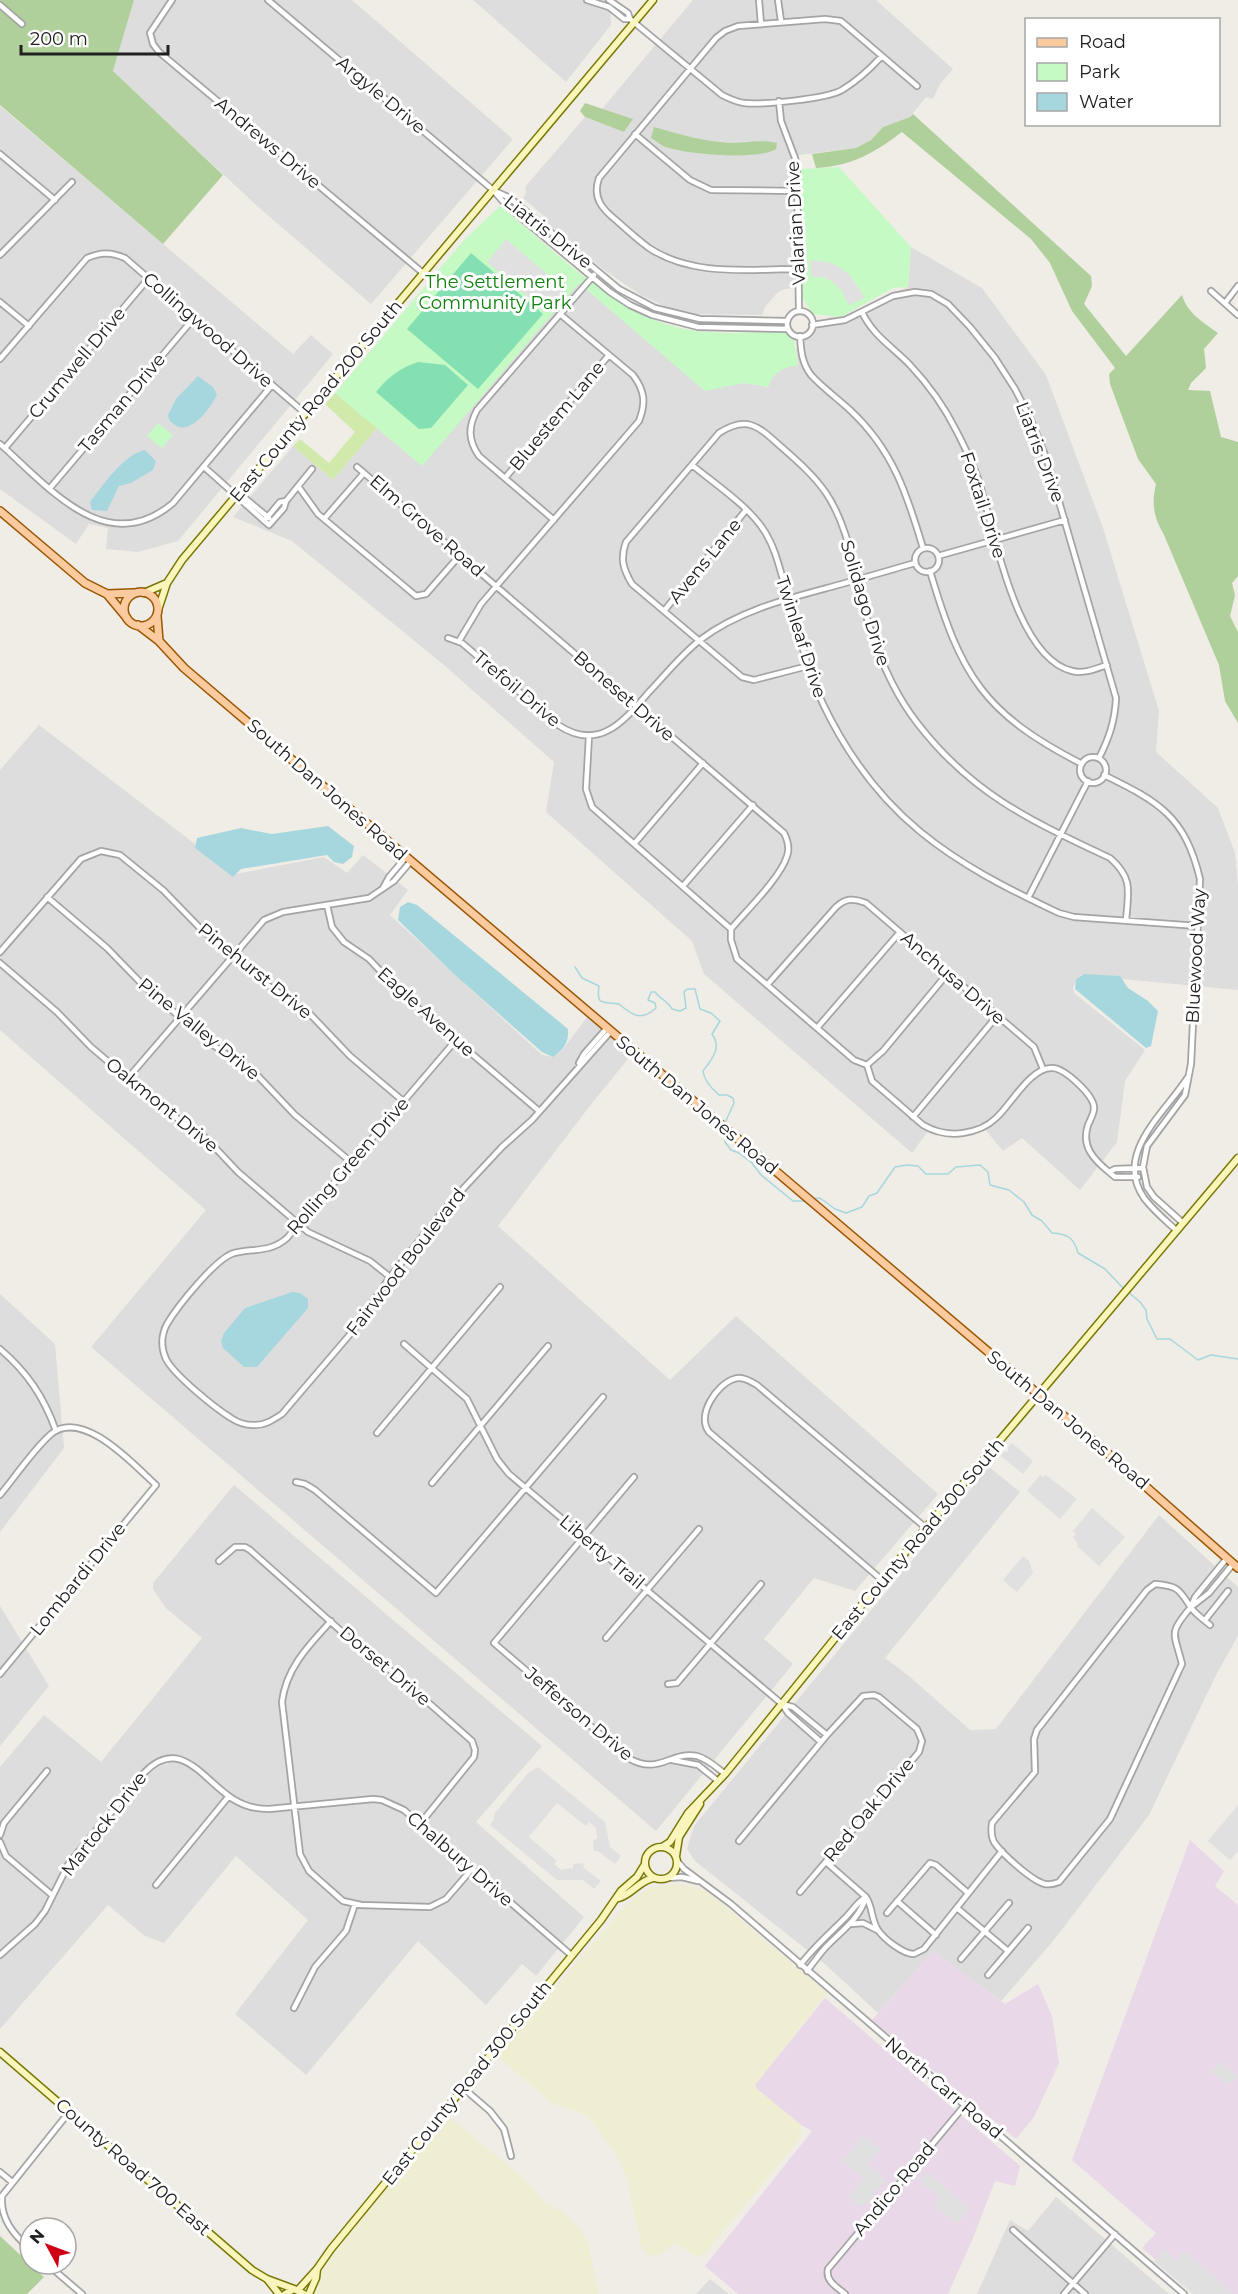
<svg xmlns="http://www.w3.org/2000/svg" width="1238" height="2294" font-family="Montserrat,sans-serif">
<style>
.residential{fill:#dedddd}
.industrial{fill:#e9d8e8}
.farmland{fill:#efeed2}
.grass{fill:#d1eaac}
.forest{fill:#b0d09b}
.park{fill:#c5fac4}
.pitch{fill:#84dfb2}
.parking{fill:#e0e0e0}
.water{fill:#a7d7de}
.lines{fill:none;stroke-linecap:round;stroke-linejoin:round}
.stream{stroke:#a7d7de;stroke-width:1.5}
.street-casing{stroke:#a4a4a4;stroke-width:8}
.secondary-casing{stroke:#797905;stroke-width:9}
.primary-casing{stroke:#9b5700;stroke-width:10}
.street{stroke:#fff;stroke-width:4.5}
.secondary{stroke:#faf6bb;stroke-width:6}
.primary{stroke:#fcca9f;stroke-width:7}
.labels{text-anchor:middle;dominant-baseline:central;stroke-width:6;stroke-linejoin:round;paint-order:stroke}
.street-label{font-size:18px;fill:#202020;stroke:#fff}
.park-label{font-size:18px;fill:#0e800b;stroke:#fff}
</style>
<rect width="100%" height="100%" fill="#f0ece6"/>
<path class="residential" d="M134 0H352L513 139 371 304 256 205 113 71Z
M473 0H610L611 25 566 82Z
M693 0H876L953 69 940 84 933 99 926 97 910 117 883 127 871 140 856 148 791 156 794 175 795 288 785 289 778 292 765 307 762 315 697 314 667 307 642 296 604 270 544 220 545 217 523 198 526 193 525 187 585 117 624 132 633 119 602 109Z
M0 106 293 354 311 335 333 354 178 541 138 552 106 549 108 528 89 524 76 544 0 489Z
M911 247 982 288 1046 375 1103 528 1159 711 1156 752 1218 808 1235 853 1238 886V990L1080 975 1073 987 1074 993 1145 1050 1125 1081 1117 1142 1080 1190 1022 1138 1003 1151 980 1123 968 1129 950 1130 932 1126 912 1153 704 974 692 941 546 812 554 762 444 665 292 541 233 517 293 446 333 480 377 428 420 464 579 283 705 390 744 383 768 387 772 375 784 368 798 365 796 349 829 317H841L908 287Z
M39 725 212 857 231 875 324 857 347 873 363 855 408 890 390 915 542 1055 553 1057 563 1049 588 1016 632 1054 589 1107 498 1226 670 1380 736 1316 938 1494 855 1591 814 1578 764 1639 793 1664 656 1831 91 1347 206 1210 0 1030V770Z
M0 1294 55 1344 64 1448 0 1532Z
M989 1467 1020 1492 885 1658 909 1676 970 1730 996 1729 1159 1515 1238 1587V1636L1217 1673 1149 1815 1054 1940 1001 2001 933 1951 878 2013 826 1965 695 1861 687 1849 694 1826Z
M234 1485 542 1746 476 1822 584 1917 536 1976 522 1964 486 2005 418 1941 306 2075 235 2014 308 1920 236 1856 164 1943 145 1936 108 1905 0 2029V1767L44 1715 101 1762 202 1638 166 1608 153 1589V1583Z
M0 1606 49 1686 0 1746Z
M1056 2197 1169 2294H977L1010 2220 1028 2231Z
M710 2279 729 2294H696Z"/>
<path class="industrial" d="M1190 1840 1224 1871 1215 1886 1238 1905V2294H1197L1142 2248 1156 2233 1072 2160Z
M933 1951 1005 2004 1038 1984 1052 2016 1059 2063 1034 2117 1016 2139 872 2020Z
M825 1998 1020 2166 1015 2186 995 2181 973 2238 948 2294H738L705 2266 812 2131 801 2125 757 2089 755 2085Z"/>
<path class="farmland" d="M681 1884 699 1888 710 1894 827 1993 755 2085 757 2089 801 2125V2137L705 2253 700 2256 694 2255 676 2242 662 2254 652 2256 646 2254 642 2249 627 2178 617 2156 592 2121 584 2114 552 2103 502 2060 500 2052 619 1913 637 1896 652 1887Z
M446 2118 452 2119 523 2178 544 2202 562 2212 579 2228 587 2241 599 2294H301L305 2283 322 2262 440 2122Z"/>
<path class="grass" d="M335 393 377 428 333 480 293 446 300 439 329 463 355 432 325 404Z"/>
<path class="forest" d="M0 0H134L113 71 223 175 163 244 0 105Z
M585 103 633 119 624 132 585 117 580 111Z
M913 114 1091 276 1092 286 1084 304 1126 356 1182 295C1187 313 1203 322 1218 333L1204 349 1206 368 1191 383 1188 390 1210 391 1221 437 1238 442V576L1232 583 1235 595 1230 616 1238 632V723L1225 701 1219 665 1164 535C1154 518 1151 504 1156 484L1138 459 1110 384 1109 374 1115 368 1072 311 1050 263 1031 239 902 132C874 153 852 166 816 168L812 154 856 148 871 140 883 127 910 117Z
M654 127C678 134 703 141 729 143 745 143 761 139 777 143L776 149C759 161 682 154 663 146 659 144 655 140 651 138Z
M0 2236 44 2277 27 2294H0Z"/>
<path class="park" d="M839 167 911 247 908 287 893 288 841 317 813 314 803 299 801 169Z
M500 206C554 250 620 319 690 330 721 335 755 332 786 332L794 341 798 365C783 368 774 371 768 387L744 383 705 391 579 283 422 466 335 393 464 240Z
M158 423 173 435 162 448 147 436Z"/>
<path class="pitch" d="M471 253 543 314 478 389 407 329Z
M418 362 445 365 468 385 431 428 419 429 376 392C388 377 400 368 418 362Z"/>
<path class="parking" d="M506 239 565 289 545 311 487 262Z
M810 260 828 262 839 267 849 274 865 298 849 305 841 290 832 281 822 277H811Z
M1012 1443 1033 1461 1023 1474 1001 1456 1004 1452H1008V1447Z
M1040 1475 1043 1477 1046 1475 1077 1499 1060 1519 1027 1491Z
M1092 1508 1125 1537 1099 1566 1077 1546 1078 1544 1073 1537 1076 1534 1073 1531Z
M1023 1556 1029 1561 1033 1573 1017 1592 1003 1580Z
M538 1767 605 1822 610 1847 621 1856 615 1864 598 1851H594L593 1840 597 1839 596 1828 589 1822 586 1826 557 1803 529 1837 557 1861 554 1864 561 1870 573 1868V1864L583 1863 584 1868 601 1881 594 1889 583 1880H557L490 1825 494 1819V1814L528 1773Z
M1238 1805V1851L1230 1860 1208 1841Z
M1221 2062 1238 2077V2078L1225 2084 1211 2071Z
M863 2135 881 2149 868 2164 886 2179 880 2187 876 2185 879 2188 864 2206 862 2204 859 2206 848 2197 863 2178 842 2161Z
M927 2172 970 2209 956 2224 934 2205 940 2198 920 2181Z
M1164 2249 1176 2260 1184 2251 1234 2294H1193L1154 2261Z"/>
<path class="water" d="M198 376 213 387 217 395C211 407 192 434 177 426 171 423 169 421 168 415L176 399Z
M145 450 156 461 153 470 131 483 119 486 107 511 92 510 90 502C103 485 124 454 145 450Z
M328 826 354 846 352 857 343 864 334 862 327 855 241 869 233 877 195 848 197 838 241 828 272 834Z
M408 902 417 905 568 1029C569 1043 564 1049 553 1057L542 1052 455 975 398 920 400 907Z
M1084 974 1120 976 1128 988 1148 1001 1158 1011 1151 1046 1146 1048 1075 989 1076 979Z
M292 1292 300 1293 308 1299V1308L257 1367H244L223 1348 221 1341 224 1333 245 1308Z"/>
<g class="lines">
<path class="stream" d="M575 967 582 978 599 986C596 1007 603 1001 619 1004 632 1015 641 1022 656 1008L655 1003 648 1000 651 992H655C660 999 668 1001 672 1009L680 1011 686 1008 684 992 687 989H695L700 1009 711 1013 720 1021 712 1034C722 1048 712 1059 703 1071 704 1080 712 1089 719 1095H727L733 1098 734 1103 724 1125
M724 1130 725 1142 731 1150 739 1153 752 1163 761 1175 793 1201H804
M812 1199 820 1198 835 1209 846 1213 862 1207 869 1196 877 1193 895 1167 907 1165 918 1166 926 1174H948L956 1167 980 1165 988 1172 990 1185 1009 1190 1024 1202 1032 1215 1042 1221 1052 1233C1068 1234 1074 1238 1078 1253L1105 1269 1123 1288
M1127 1291 1140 1302 1146 1310 1147 1319 1157 1339H1170L1198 1360 1211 1355 1238 1359"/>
<defs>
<path id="street" d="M172 0 150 33 153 44 159 52 423 273
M268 0 493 190 506 205 610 292 630 305 652 315 698 327 788 329
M587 0 609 7 624 19H630
M609 0 628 13 630 19 722 95C730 99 736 102 744 103 763 105 826 99 842 90 857 81 869 70 881 57
M759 0 761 24
M778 0 781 21
M0 5 22 24
M779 101 781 121 795 158 797 169 799 311
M635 134 690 180 711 190 798 191
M0 154 55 200
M495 191 510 198 619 289 655 308 700 319 787 321
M0 255 72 182
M799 269C749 269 693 277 649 248 638 240 627 230 617 221 602 209 592 198 599 178L716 38 725 31 738 26 825 19 841 21 917 86
M1211 291 1238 315
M0 302 29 326
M1225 303 1238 286
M787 324a13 13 0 1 1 26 0a13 13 0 1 1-26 0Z
M862 312C873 336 893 347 910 365 929 385 945 408 957 432 965 448 974 465 979 482 995 531 1015 657 1072 671 1084 674 1095 669 1107 665
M812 325 845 320 893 296 915 292 931 294 948 304 970 327 995 358 1015 389 1031 420 1047 460 1116 698C1115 721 1109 738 1099 758
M800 336C801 352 802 363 811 375 823 388 837 398 850 410 893 450 907 494 923 548
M0 359 87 258C101 252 111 252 125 258L306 414
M0 444C48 486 106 560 173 503L272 385
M5 448 148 279
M692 465C715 484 750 507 765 532 775 548 779 566 784 583 797 624 805 666 823 704 877 817 950 862 1059 913L1074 917 1198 926
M204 467C226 486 247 506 269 525L284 508 286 501 280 502 264 521
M357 467 784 833C788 841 790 848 787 856 781 877 746 911 731 929V940L737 959 854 1060 867 1065
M505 478 609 355
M298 486 318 514 416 596 426 594 460 555
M50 488 194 318
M240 497 246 499 269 518
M286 501 312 469
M324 519 364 473
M554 520 479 456C468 440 468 427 477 410L594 275
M915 560a12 12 0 1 1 24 0a12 12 0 1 1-24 0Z
M938 556 1065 520
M930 571C961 676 983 713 1082 764
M664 611 746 510
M448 638 462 643 558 725C599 752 623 722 649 692 666 674 681 655 700 640 738 611 786 599 831 587 860 579 887 571 915 563
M459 641 481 604 639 421C646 403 645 391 633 375L560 314
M808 666 754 680 742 677 632 584C623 569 620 559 626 542L719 433C746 416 757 425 778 444 795 459 813 474 826 493 853 533 855 587 871 631 882 665 896 696 918 724 973 795 1032 821 1110 858 1134 879 1128 892 1126 921
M589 736 586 789 592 807 731 929
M1080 770a13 13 0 1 1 26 0a13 13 0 1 1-26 0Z
M1104 775C1159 802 1185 816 1200 879L1191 1064 1185 1095 1147 1146 1143 1167 1147 1187 1154 1197 1183 1223
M634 844 703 763
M683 886 753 805
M383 888 389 877 406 857
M47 897 107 948 141 983 174 1012 213 1045 258 1076 295 1115 351 1162
M1028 898 1088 781
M327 905 332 927 344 942 369 959 405 997 539 1111
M0 952 81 859 101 851 120 855 163 890 199 927 266 984 309 1013 350 1056 403 1101
M0 963 57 1012 91 1047 165 1110 206 1138 238 1172 308 1232 370 1261 390 1277
M767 985 836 907C846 898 853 898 866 903L1034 1047 1043 1069
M817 1028 900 932
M456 1040 287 1238C270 1253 254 1248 234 1253 216 1258 177 1307 167 1324 161 1335 161 1348 166 1359 174 1375 215 1408 231 1418 237 1422 245 1425 253 1425 264 1426 273 1420 282 1414L352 1332 390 1277 448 1205 502 1147 532 1120 611 1031
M579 1063 584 1054 607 1028
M867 1065 872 1081 923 1125C935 1132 949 1135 963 1133 976 1131 987 1127 996 1118 1011 1105 1031 1066 1053 1068 1065 1069 1094 1095 1094 1108 1094 1114 1090 1120 1088 1125 1081 1146 1093 1159 1109 1172
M867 1065 883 1051 948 973
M128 1078 264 920 283 912 369 898 394 881 411 861
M913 1117 997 1016
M1138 1177H1115L1109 1172 1115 1169 1143 1168
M1177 1231C1165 1220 1153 1210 1144 1198 1113 1153 1166 1112 1188 1077
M404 1344 467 1399 497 1459 509 1474 782 1704 793 1707 827 1735
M0 1349C27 1372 44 1397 56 1431
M377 1433 500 1287
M634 1477 494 1643 628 1758C660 1776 669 1751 697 1756 708 1759 716 1767 725 1774
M296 1482 305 1484 315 1490 436 1593 603 1397
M432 1483 548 1346
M0 1495C16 1476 32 1451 51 1434 83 1408 134 1465 156 1485L0 1674
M1227 1558 1195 1597 1191 1607 1209 1593 1233 1564
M219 1561 235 1547H245L250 1550 368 1655 397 1675 472 1741 475 1750 474 1757 420 1824
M882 1580 709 1432C696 1415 717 1384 734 1379 742 1376 750 1381 757 1385L926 1528
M1191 1607C1168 1634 1174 1632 1182 1664L1110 1819 1059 1882C1054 1884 1050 1885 1045 1884 1032 1881 1001 1853 994 1842 991 1836 991 1830 992 1823L1035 1772 1034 1739 1037 1730 1147 1590 1155 1584C1180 1586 1179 1590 1192 1609 1197 1615 1204 1620 1210 1625
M1205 1620 1228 1591
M331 1621C309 1645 286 1668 282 1702L300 1854 309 1871 343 1901 361 1905 430 1907 446 1899 472 1869
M606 1638 699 1529
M668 1684 677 1683 761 1584
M782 1704 788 1713 821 1742
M672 1760 698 1765 718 1781
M0 1835 4 1823 47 1771
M739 1841 827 1735 863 1696 874 1695 879 1697 917 1729 922 1741 919 1752 800 1892
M0 1842 6 1856 52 1895
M678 1862 684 1869 731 1904 1184 2294
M826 1862 866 1897C873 1907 871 1920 878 1930 884 1939 903 1954 914 1954L924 1949 1002 1851
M668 1878 682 1877 698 1881
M156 1885 229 1796
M897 1901 936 1935
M957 1908 1008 1951
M887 1913 930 1863 936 1865 968 1893
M852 1924 863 1923 877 1930
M0 1955 35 1924 45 1911 69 1863 144 1773C180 1735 203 1780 233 1799 244 1806 257 1809 269 1809L373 1799 382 1800 404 1810 420 1824 571 1955
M961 1959 1009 1903
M800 1965C814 1947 830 1933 846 1917 853 1910 857 1902 866 1897
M807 1971C813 1963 819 1955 825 1948 841 1931 859 1920 866 1897
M988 1975 1028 1928
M294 2008 315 1967 346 1931 355 1904
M462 2087 490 2111 504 2129 511 2156
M0 2172 12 2182
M1013 2230 1085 2294
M30 2249C14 2235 0 2219 2 2196L66 2116V2110
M47 2264 82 2294
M845 2294C837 2287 825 2281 828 2269L965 2105
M1064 2294 1115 2234"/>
<path id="secondary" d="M144 593 167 583
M158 610 167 583 182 560 653 0
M645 1863a16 16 0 1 1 32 0a16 16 0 1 1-32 0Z
M662 1847 670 1842 688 1813 725 1774 882 1580 1238 1158
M676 1856 679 1837 700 1804
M619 1898C632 1894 639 1881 653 1878
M0 2052 252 2270 267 2279 279 2294
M267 2279 294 2289
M298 2290 317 2269 331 2249 601 1920 621 1891 637 1877 645 1864
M285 2294 294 2289 304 2294
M309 2294 316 2278 317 2269"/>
<path id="primary" d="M0 511 85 583 107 594 127 618
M124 609a17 17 0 1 1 34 0a17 17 0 1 1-34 0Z
M107 594 134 593
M157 616 159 641
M138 625 159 641 184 668 1119 1463 1238 1568"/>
</defs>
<use href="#street" class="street-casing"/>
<use href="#secondary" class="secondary-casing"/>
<use href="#primary" class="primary-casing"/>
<use href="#street" class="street"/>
<use href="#secondary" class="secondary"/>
<use href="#primary" class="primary"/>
</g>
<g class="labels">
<g class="street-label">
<text transform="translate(381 95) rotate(40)">Argyle Drive</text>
<text transform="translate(268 143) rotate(40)">Andrews Drive</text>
<text transform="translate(796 223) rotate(-93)">Valarian Drive</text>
<text transform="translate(548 232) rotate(38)">Liatris Drive</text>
<text transform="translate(208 330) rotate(41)">Collingwood Drive</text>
<text transform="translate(77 363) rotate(-50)">Crumwell Drive</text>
<text transform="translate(316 401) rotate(-50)">East County Road 200 South</text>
<text transform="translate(122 403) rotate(-50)">Tasman Drive</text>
<text transform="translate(557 416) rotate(-50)">Bluestem Lane</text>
<text transform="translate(1040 452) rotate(69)">Liatris Drive</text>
<text transform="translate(983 505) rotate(72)">Foxtail Drive</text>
<text transform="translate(427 526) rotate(41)">Elm Grove Road</text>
<text transform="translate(705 561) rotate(-51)">Avens Lane</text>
<text transform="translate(865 603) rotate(73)">Solidago Drive</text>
<text transform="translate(801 637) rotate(72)">Twinleaf Drive</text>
<text transform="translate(517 689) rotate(40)">Trefoil Drive</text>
<text transform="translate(624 696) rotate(41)">Boneset Drive</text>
<text transform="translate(327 790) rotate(41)">South Dan Jones Road</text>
<text transform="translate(1196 956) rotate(-87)">Bluewood Way</text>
<text transform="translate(255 971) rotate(39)">Pinehurst Drive</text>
<text transform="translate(953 978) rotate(41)">Anchusa Drive</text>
<text transform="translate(426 1012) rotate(42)">Eagle Avenue</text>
<text transform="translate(199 1029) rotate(39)">Pine Valley Drive</text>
<text transform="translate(162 1105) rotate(39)">Oakmont Drive</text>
<text transform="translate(697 1105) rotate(40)">South Dan Jones Road</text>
<text transform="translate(348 1166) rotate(-49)">Rolling Green Drive</text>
<text transform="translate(406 1262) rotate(-52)">Fairwood Boulevard</text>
<text transform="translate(1068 1420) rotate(40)">South Dan Jones Road</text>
<text transform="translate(918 1539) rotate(-50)">East County Road 300 South</text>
<text transform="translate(602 1552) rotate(40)">Liberty Trail</text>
<text transform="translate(78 1579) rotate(-51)">Lombardi Drive</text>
<text transform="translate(385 1666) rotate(40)">Dorset Drive</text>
<text transform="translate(579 1714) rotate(40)">Jefferson Drive</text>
<text transform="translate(869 1810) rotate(-50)">Red Oak Drive</text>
<text transform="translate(104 1824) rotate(-52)">Martock Drive</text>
<text transform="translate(460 1859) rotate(41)">Chalbury Drive</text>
<text transform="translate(467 2083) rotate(-51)">East County Road 300 South</text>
<text transform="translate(944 2088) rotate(40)">North Carr Road</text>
<text transform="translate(133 2167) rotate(41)">County Road 700 East</text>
<text transform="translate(894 2189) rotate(-50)">Andico Road</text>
</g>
<g class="park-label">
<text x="495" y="282">The Settlement<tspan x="495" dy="21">Community Park</tspan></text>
</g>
</g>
<rect x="1025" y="18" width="195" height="108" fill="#ffffff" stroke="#a6a6a6" stroke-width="1.5"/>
<rect x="1037" y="38" width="30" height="9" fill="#fcca9f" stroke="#a6a6a6" stroke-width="1.5"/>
<text x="1079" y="48" font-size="18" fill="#202020">Road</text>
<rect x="1037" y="63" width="30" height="18" fill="#c5fac4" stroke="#a6a6a6" stroke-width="1.5"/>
<text x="1079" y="78" font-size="18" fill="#202020">Park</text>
<rect x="1037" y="93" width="30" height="18" fill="#a7d7de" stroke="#a6a6a6" stroke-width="1.5"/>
<text x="1079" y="108" font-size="18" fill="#202020">Water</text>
<g transform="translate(48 2246) rotate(311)"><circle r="28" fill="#ffffff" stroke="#a6a6a6" stroke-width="1.5"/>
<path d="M0-4.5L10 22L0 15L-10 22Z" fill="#cf0016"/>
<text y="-9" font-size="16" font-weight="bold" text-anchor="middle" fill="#202020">N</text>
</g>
<path d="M21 45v9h147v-9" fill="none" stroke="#202020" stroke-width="3"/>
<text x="30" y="45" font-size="18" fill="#202020" stroke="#ffffff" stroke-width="4.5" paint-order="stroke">200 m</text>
</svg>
